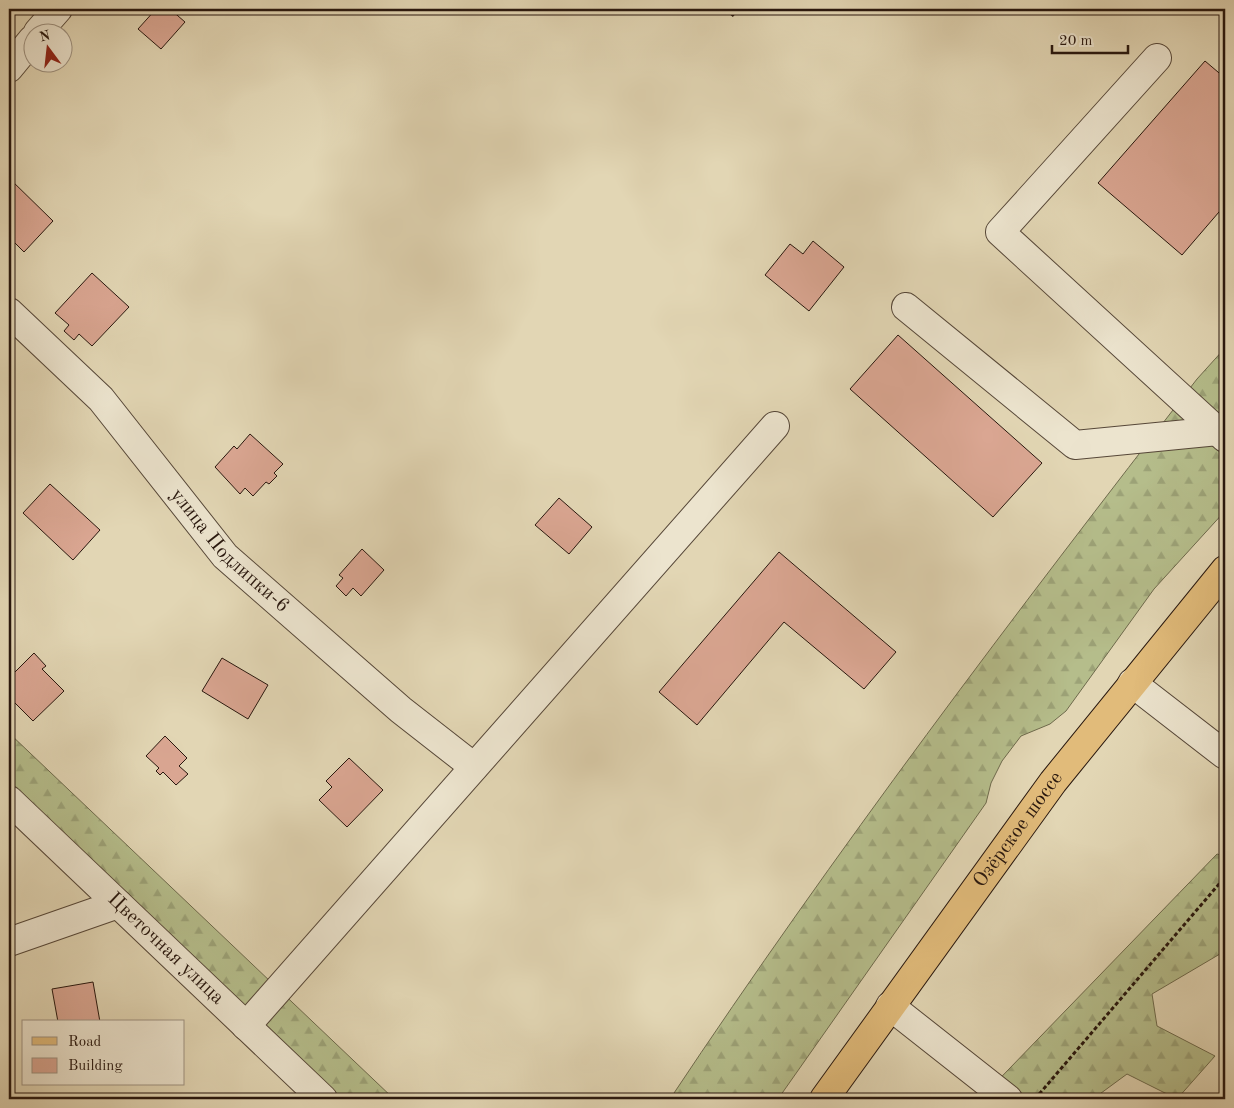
<svg xmlns="http://www.w3.org/2000/svg" width="1234" height="1108" font-family="'Old Standard TT',serif">
<style>
.forest{fill:url(#forest-firs);stroke:#6e6a4c}
.building{fill:#daa692;stroke:#28170e}
.lines{fill:none;stroke-linecap:round;stroke-linejoin:round}
.minor-casing{stroke:#564738;stroke-width:30}
.major-casing{stroke:#28170e;stroke-width:30}
.path{stroke:#28170e;stroke-width:3;stroke-dasharray:4 2.5;stroke-linecap:butt}
.minor{stroke:#ece4ce;stroke-width:28}
.major{stroke:#e1bb7a;stroke-width:28}
.labels{text-anchor:middle;dominant-baseline:central;stroke-width:4.5;stroke-linejoin:round;paint-order:stroke}
.street-label{font-size:20px;fill:#28170e;stroke:#ece4ce}
</style>
<defs>
<pattern id="forest-firs" width="22" height="20" patternUnits="userSpaceOnUse" patternTransform="scale(1.25)"><rect width="22" height="20" fill="#b5bd8b"/><path d="M5 1l3.5 6h-7zM16 11l3.5 6h-7z" fill="#9ca277"/></pattern>
</defs>
<rect width="100%" height="100%" fill="#e2d6b4"/>
<filter id="stains"><feTurbulence type="fractalNoise" baseFrequency=".004" numOctaves="4"/><feColorMatrix values="0 0 0 0 .2 0 0 0 0 .09 0 0 0 0 .02 0 0 0 .5 -.17"/></filter>
<radialGradient id="worn" r=".72"><stop offset=".6" stop-color="#630" stop-opacity="0"/><stop offset="1" stop-color="#630" stop-opacity=".3"/></radialGradient>
<path class="forest" d="M1225 348V511L1154 589 1066 711 1050 724 1021 736 1002 761 991 783 986 803 778 1099H670C835 851 1014 615 1197 379Z
M9 733 394 1099H334L9 791Z
M1217 854 1225 856V951L1152 994 1157 1026 1215 1056 1177 1099 1127 1074 1093 1099H980Z"/>
<path class="building" d="M156 9H170L185 22 161 49 138 29Z
M1205 61 1225 78V205L1182 255 1098 183Z
M9 178 53 221 24 252 9 237Z
M813 241 844 267 809 311 765 275 790 244 803 254Z
M92 273 129 307 92 346 79 334 74 340 64 331 69 325 55 313Z
M898 335 1042 463 993 517 850 389Z
M250 434 283 464 274 473 277 476 269 484 266 482 253 496 245 488 240 494 215 467 234 446 237 449Z
M50 484 100 530 73 560 23 513Z
M559 498 592 527 569 554 535 525Z
M362 549 384 570 361 596 353 588 346 596 336 586 343 578 339 575Z
M779 552 896 652 864 689 784 622 697 725 659 692Z
M34 653 46 666 42 669 64 691 33 721 11 699 9 701V678Z
M222 658 268 685 248 719 202 691Z
M165 736 187 758 179 766 188 774 176 785 163 772 160 775 156 771 159 768 146 756Z
M349 758 383 790 347 827 319 800 332 787 326 781Z
M93 982 100 1022H58L52 989Z"/>
<g class="lines">
<defs>
<g id="minor">
<path d="M38 32 58 9"/>
<path d="M1157 58 1000 232 1225 438"/>
<path d="M9 68 32 40"/>
<path d="M906 307 1075 445 1218 431"/>
<path id="s1" d="M9 312 101 399 225 556 401 710 474 767"/>
<path d="M1132 683 1225 755"/>
<path id="s2" d="M9 800 323 1099"/>
<path d="M9 942 118 904"/>
<path d="M890 1006 1008 1099"/>
<path d="M246 1026 775 426"/>
</g>
<g id="major">
<path id="s3" d="M824 1099 1053 782 1225 570"/>
</g>
</defs>
<use href="#minor" class="minor-casing"/>
<use href="#major" class="major-casing"/>
<path class="path" d="M726 9 735 17
M1035 1099 1225 877"/>
<use href="#minor" class="minor"/>
<use href="#major" class="major"/>
</g>
<g class="labels">
<g class="street-label">
<text stroke="none"><textPath href="#s1" startOffset="326">улица Подлипки-6</textPath></text>
<text stroke="none"><textPath href="#s3" startOffset="332">Озёрское шоссе</textPath></text>
<text stroke="none"><textPath href="#s2" startOffset="216">Цветочная улица</textPath></text>
</g>
</g>
<rect width="1234" height="1108" fill="none" stroke="#e2d6b4" stroke-width="30"/>
<rect x="10" y="10" width="1214" height="1088" fill="none" stroke="#28170e" stroke-width="2.5"/>
<rect x="15" y="15" width="1204" height="1078" fill="none" stroke="#28170e"/>
<rect x="22" y="1020" width="162" height="65" fill="#ece4ce" stroke="#9e9281"/>
<rect x="32" y="1037" width="25" height="8" fill="#e1bb7a" stroke="#9e9281"/>
<text x="68" y="1046" font-size="15" fill="#28170e">Road</text>
<rect x="32" y="1058" width="25" height="15" fill="#daa692" stroke="#9e9281"/>
<text x="68" y="1070" font-size="15" fill="#28170e">Building</text>
<g transform="translate(48 48) rotate(345)"><circle r="24" fill="#ece4ce" stroke="#9e9281"/>
<path d="M0-4L9 19L0 12L-9 19Z" fill="#8f2418"/>
<text y="-8" font-size="14" font-weight="bold" text-anchor="middle" fill="#28170e">N</text>
</g>
<path d="M1052 45v8h76v-8" fill="none" stroke="#28170e" stroke-width="2.5"/>
<text x="1059" y="45" font-size="15" fill="#28170e" stroke="#ece4ce" stroke-width="4" paint-order="stroke">20 m</text>
<rect width="100%" height="100%" filter="url(#stains)"/>
<rect width="100%" height="100%" fill="url(#worn)"/>
</svg>
